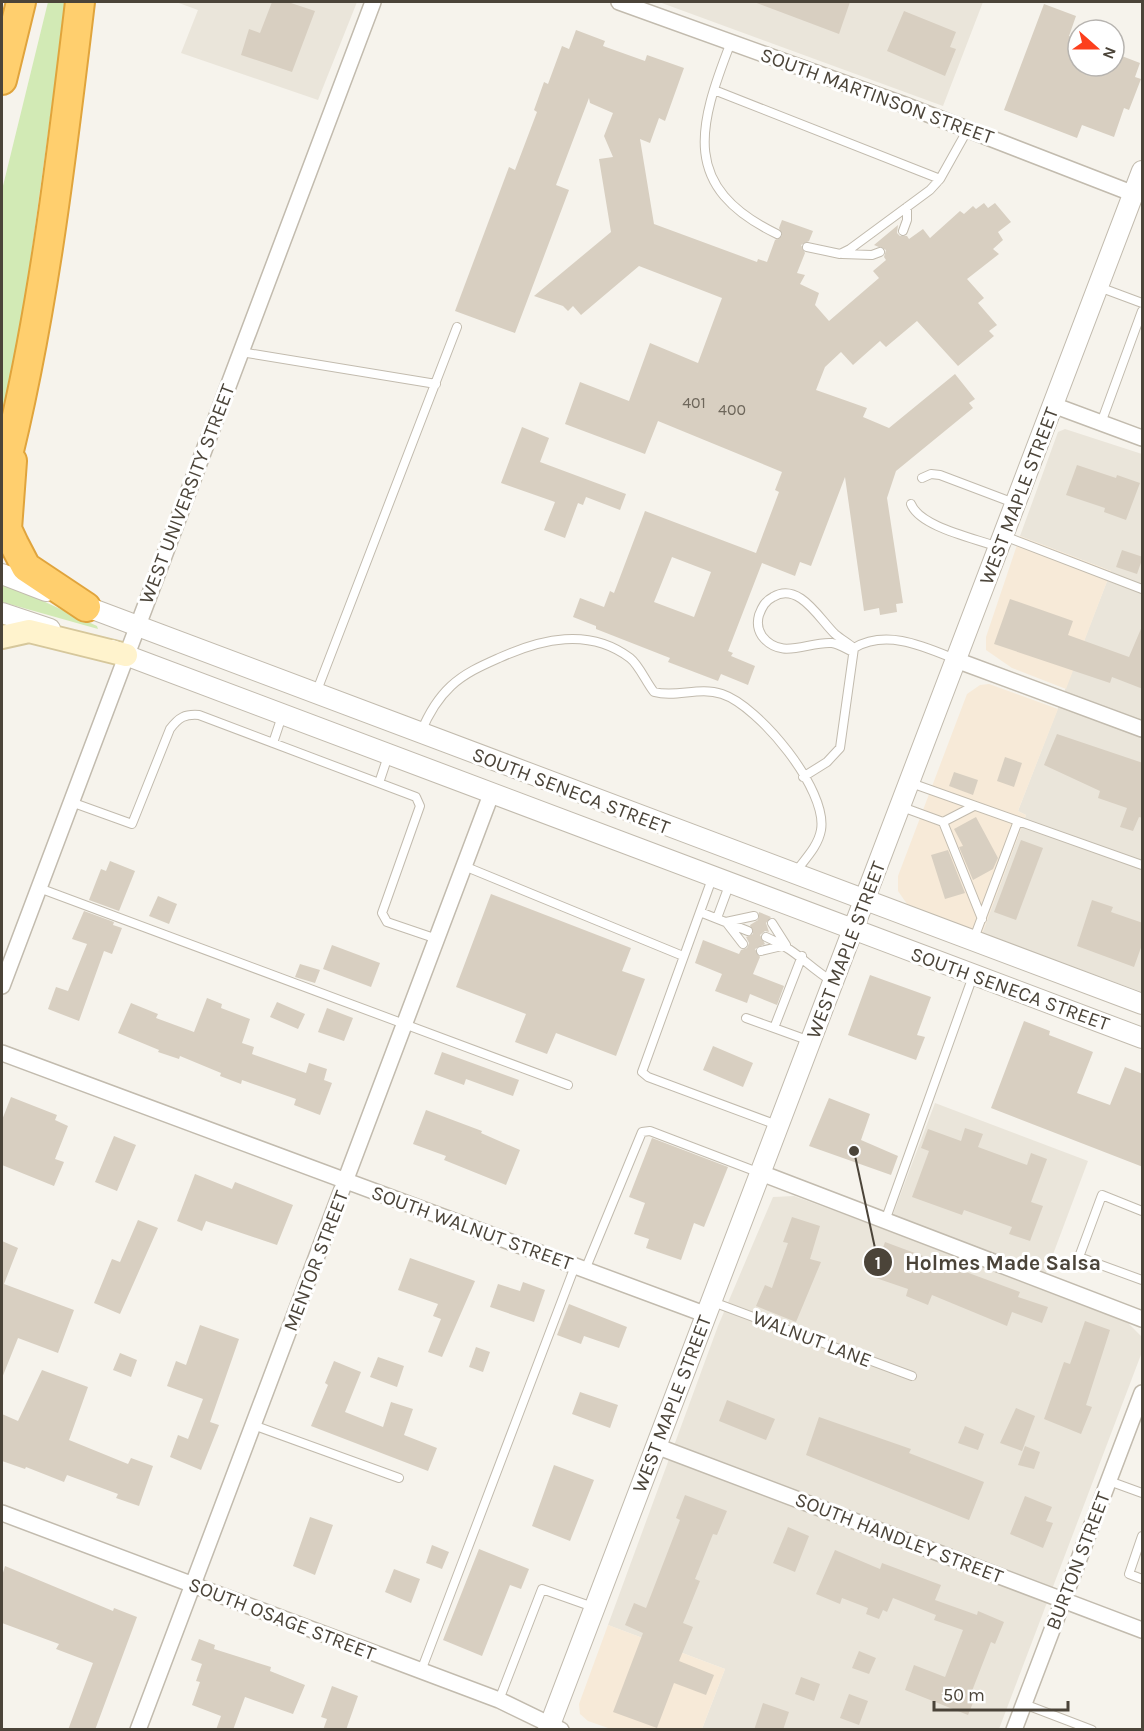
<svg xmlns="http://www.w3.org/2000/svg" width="1144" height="1731" font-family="Karla,sans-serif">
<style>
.residential{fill:#eae5da}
.commercial{fill:#f7ead8}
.green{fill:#d2eab5}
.building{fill:#d8cfc1;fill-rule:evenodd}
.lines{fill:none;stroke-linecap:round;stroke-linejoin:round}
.service-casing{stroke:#c2bbae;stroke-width:10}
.minor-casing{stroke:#c2bbae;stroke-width:18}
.tertiary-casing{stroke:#c2bbae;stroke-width:22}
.secondary-casing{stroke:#d6c79b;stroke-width:26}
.motorway-casing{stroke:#e0a43c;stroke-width:32}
.service{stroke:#fff;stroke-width:8}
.minor{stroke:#fff;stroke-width:15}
.tertiary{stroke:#fff;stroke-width:20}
.secondary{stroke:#fff3cd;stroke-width:22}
.motorway{stroke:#ffcf6e;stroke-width:28}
.labels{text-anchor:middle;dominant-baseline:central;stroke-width:6;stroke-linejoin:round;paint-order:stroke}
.number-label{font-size:16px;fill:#6e675b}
.street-label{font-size:20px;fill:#4b4439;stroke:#fff}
.leader{fill:none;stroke:#4b4439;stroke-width:2}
.callout-dot{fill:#4b4439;stroke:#fff;stroke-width:2}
.mark-label{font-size:18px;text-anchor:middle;font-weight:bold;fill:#fff}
.callout-label{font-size:21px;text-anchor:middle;font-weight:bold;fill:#4b4439;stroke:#fff;stroke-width:6;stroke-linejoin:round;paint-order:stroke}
</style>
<rect width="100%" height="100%" fill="#f6f3ec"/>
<path class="residential" d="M176 2H357L318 100 181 53 198 10Z
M659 2H983L943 106Z
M1065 429 1142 454V992L982 934 1026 815 1018 811 1111 571 1020 536 1058 432Z
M935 1103 1088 1161 1040 1289 1128 1323 1142 1337V1352L999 1729H702L725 1669 608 1625 718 1326 773 1197 794 1196 887 1230Z"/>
<path class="commercial" d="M1020 536 1111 571 1066 689 1012 668 986 650V637Z
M989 684 1058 709 1018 811 1026 815 982 934 907 904 898 891V876L967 694 980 685Z
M608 1625 725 1669 702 1729H611L588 1721 580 1714 579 1704Z"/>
<path class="green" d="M48 2H66L27 285 2 439V190Z
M2 582 97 626 98 629 2 602Z"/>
<path class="building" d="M272 2H288L315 11 292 72 241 55 249 29 260 33Z
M754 2H850L839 34Z
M1044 4 1076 16 1069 36 1078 39V66H1114V53L1140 63 1135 77 1141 79 1129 110 1124 108 1114 137 1082 125 1077 138 1004 110Z
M904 11 956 32 950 47 956 49 945 76 887 51Z
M576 30 605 41 603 46 645 61 647 55 684 68 665 121 659 118 650 143 640 139 654 224 757 262 758 259 767 262 775 240 782 236 779 228 782 220 813 231 809 241 801 245 805 253 797 273 805 275 800 284 819 293 815 305 829 321 879 278 873 271 886 260 884 257 886 250 874 245 898 225 897 233 900 236H907L909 239 923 229 930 238 960 211 964 214 973 206 976 209 984 203 988 208 995 203 1011 222 998 232 1003 240 993 249 999 254 967 279 984 298 978 303 997 325 989 331 994 336 958 366 917 321 886 347 880 341 853 365 841 352 825 367 816 390 867 408 863 417 889 428 955 374 975 399 969 403 973 408 896 471 887 498 903 603 896 604 897 612 880 615 879 608 864 611 845 477 811 566 800 562 795 576 762 563 728 651 733 653 731 656 755 666 748 685 721 674 718 681 668 662 670 658 596 629V626L573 617 580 598 604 607 610 591 614 593 645 511 756 553 779 492 775 490 782 472 658 421 645 454 565 424 580 382 629 401 650 343 698 363 722 298 639 266 581 315 573 306 568 311 563 306 534 296 611 232 599 159 613 157 604 136 613 113 590 103 589 98 556 185 569 190 515 333 455 311 509 167 515 170 537 112 534 110 544 82 548 84 562 46 569 49ZM672 557 711 572 694 617 654 602Z
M522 427 549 438 540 462 626 494 620 510 586 497 583 505 578 503 565 538 544 530 555 502 501 483Z
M1077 465 1116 478 1117 475 1140 483 1126 520 1104 512 1105 508 1066 495Z
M1122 550 1143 557 1137 574 1116 567Z
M1010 599 1073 621 1068 635 1129 657 1143 624V689L1112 677 1110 683 994 644Z
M1057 734 1143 763V818L1139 817 1133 831 1120 827 1127 808 1098 798 1100 791 1044 765Z
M1005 757 1022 763 1014 787 997 781Z
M954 772 978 780 973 795 949 786Z
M976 817 998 858 993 869 973 880 959 847 963 846 954 829Z
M1021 840 1043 848 1016 920 994 912Z
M948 850 965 893 945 899 931 855Z
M110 861 135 871 119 911 89 900 101 869 106 871Z
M491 894 631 948 622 971 645 979 616 1056 556 1033 547 1054 515 1042 526 1014 456 987Z
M158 896 177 904 169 924 149 916Z
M1092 900 1113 907 1111 912 1143 923V942L1134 967 1077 946Z
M84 911 114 922 113 925 122 928 112 954 104 951 79 1021 48 1009 56 987 68 991 87 944 72 939Z
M759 912 771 917 766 923 769 932 765 931 760 935 765 944 755 949 760 957 753 974 784 986 777 1005 750 994 747 1003 715 991 722 974 695 963 703 940 739 954 741 950 747 948 749 943 746 937 753 934 750 925 758 920Z
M332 945 380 963 371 987 323 969Z
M300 964 320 970 315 983 295 977Z
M870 975 931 997 917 1035 925 1037 916 1060 848 1035Z
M207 998 222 1004 221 1008 250 1019 242 1043 254 1047 252 1054 306 1073 309 1063 327 1069 324 1080 332 1083 320 1115 294 1105 296 1099 242 1080 241 1084 220 1076 221 1073 180 1056 179 1059 158 1052 159 1050 118 1033 131 1003 158 1014 156 1018 194 1032Z
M277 1002 305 1014 298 1029 270 1017Z
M327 1008 353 1018 344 1041 318 1032Z
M1024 1021 1050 1031 1049 1035 1093 1052 1077 1093 1110 1105 1125 1067 1143 1074V1167L991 1108Z
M713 1046 753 1063 743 1087 703 1070Z
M442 1052 519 1080 513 1096 466 1079 464 1085 434 1074Z
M11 1097 57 1115 55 1120 68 1126 55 1159 64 1162 54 1186 2 1165V1120Z
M829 1098 870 1114 861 1140 898 1156 891 1175 809 1146Z
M426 1110 482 1131 481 1133 520 1150 506 1185 444 1160 446 1156 413 1144Z
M965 1128 983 1134 978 1147 1027 1165 1031 1153 1047 1159 1031 1202 1043 1206 1030 1241 1009 1234 1012 1227 964 1210 962 1215 912 1197 929 1151 921 1148 928 1129 961 1141Z
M114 1136 136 1145 117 1191 95 1182Z
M652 1138 728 1167 704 1227 694 1223 681 1260 646 1248 649 1239 634 1234 645 1203 629 1197Z
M195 1174 232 1189 235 1182 293 1205 277 1245 206 1221 202 1231 177 1221Z
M792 1217 820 1226 810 1259 821 1262 796 1322 756 1306 765 1285 772 1288 788 1243 783 1242Z
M138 1220 158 1228 120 1314 94 1303 112 1259 120 1262Z
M2 1241 18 1248 4 1284 74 1310 58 1353 18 1338 2 1378Z
M885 1242 1020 1292 1018 1297 1048 1307 1042 1323 1012 1312 1007 1326 932 1295 928 1305 906 1296 908 1289 873 1277Z
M410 1258 475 1281 442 1357 428 1352 441 1319 433 1316 438 1304 398 1290Z
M523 1282 545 1290 534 1322 490 1307 498 1284 520 1291Z
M569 1304 627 1327 619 1348 584 1336 581 1344 557 1335Z
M1085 1321 1110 1330 1086 1405 1092 1407 1081 1434 1044 1419 1064 1362 1070 1364Z
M200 1325 239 1339 210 1422 219 1425 201 1470 170 1457 178 1435 188 1439 203 1399 167 1386 176 1361 186 1365Z
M476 1347 490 1352 483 1372 469 1367Z
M120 1353 137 1360 131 1377 113 1370Z
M378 1357 404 1366 397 1387 370 1377Z
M334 1361 361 1372 345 1412 383 1427 391 1402 413 1409 404 1435 437 1448 428 1471 311 1426 328 1385 325 1383Z
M42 1370 88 1387 69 1440 128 1464 131 1458 153 1466 139 1506 116 1498 118 1494 67 1475 64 1482 26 1467 25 1469 2 1461V1414L18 1421Z
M580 1392 618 1405 610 1428 572 1414Z
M727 1400 775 1419 766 1440 719 1421Z
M1016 1408 1035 1416 1022 1451 1000 1443Z
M819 1417 911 1449 909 1453 984 1482 969 1520 806 1455Z
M965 1426 984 1434 978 1450 958 1443Z
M1025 1446 1040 1452 1034 1469 1018 1465Z
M554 1465 594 1480 570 1541 532 1526Z
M685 1495 727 1511 717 1535 713 1534 695 1579 700 1581 683 1623 693 1627 679 1661 714 1675 706 1695 674 1683 657 1728 613 1712 643 1633 625 1625 634 1603 646 1608 680 1520 676 1518Z
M1025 1496 1052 1507 1046 1521 1053 1523 1043 1548 1010 1534Z
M310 1517 333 1525 315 1575 293 1566Z
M788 1527 809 1536 795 1572 773 1563Z
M432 1545 449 1552 442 1569 426 1563Z
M479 1549 529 1569 521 1589 510 1585 482 1656 443 1640Z
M835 1550 880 1569 882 1563 941 1585 935 1600 977 1615 978 1611 1004 1622 995 1644 991 1642 972 1691 977 1693 968 1715 905 1690 914 1665 945 1677 963 1630 934 1620 936 1615 893 1598 887 1612 883 1610 879 1619 866 1614 868 1608 842 1598 840 1604 816 1594Z
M5 1566 113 1611 114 1608 137 1617 95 1730H68L93 1663 56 1649 59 1644 2 1623V1576Z
M394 1569 420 1579 411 1603 385 1592Z
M199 1639 215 1645 214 1649 271 1667 270 1671 305 1685 293 1714 245 1697 233 1730H216L221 1716 192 1705 200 1682 196 1681 202 1664 191 1660Z
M859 1651 876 1658 869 1674 852 1668Z
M801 1677 820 1684 814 1701 795 1694Z
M332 1686 358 1696 346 1730H323L327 1719 321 1717Z
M849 1694 868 1701 859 1725 840 1718Z
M763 1703 789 1712 783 1730H754Z"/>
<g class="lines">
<defs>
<path id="service" d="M731 42C698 127 680 187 777 234
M714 90 940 179 968 129
M903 231 907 220V207
M807 247 840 254 850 249 930 190 940 179
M842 254 872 255 880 252
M1099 287 1142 303
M241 352 436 384
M1101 423 1142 311
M922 478 931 474 940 475 1014 503
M911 504C920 527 974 538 998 547
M1004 536 1142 589
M853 652C846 649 839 644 832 643 808 641 781 661 762 636 758 630 757 622 759 615 762 607 765 601 773 597 799 581 820 620 835 634 841 639 848 643 854 648
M316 693 457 327
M421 732C428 715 437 699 451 686 465 673 481 666 499 658 541 639 589 627 630 658 639 665 646 682 654 692 677 698 699 686 722 694 759 706 828 790 821 830 818 847 804 860 794 874
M273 743 282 716
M803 777 827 762 840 748 854 648C886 629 923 646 955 659
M379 783 388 756
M911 783 1142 865
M71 802 132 824 170 729C179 717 185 714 199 715L416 797 420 806 382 913 387 922 437 939
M902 807 943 822 982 919
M943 822 974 806
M464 866 683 956
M713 876 642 1072 648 1077 777 1125
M39 888 568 1085
M700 912 748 931
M717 918 730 883
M766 937C797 950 806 965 833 982
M973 941 1018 821
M743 944 726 922 754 916
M761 951 786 945 772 923
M802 956 774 1028 810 1041
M746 1018 774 1028
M1142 1211 1102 1195 1079 1257 1142 1280
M885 1221 973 976
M585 1270 642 1132 650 1131 760 1173
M713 1302 912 1376
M253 1425 399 1478
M1109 1481 1142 1493
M1142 1536 1129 1574 1142 1579
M421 1671 575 1266
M499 1700 542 1589 593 1607
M1024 1704 1092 1730"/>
<path id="minor" d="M619 2 902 104 1134 194
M1053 405 1142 438
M956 660 1142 729
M2 986 373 2
M2 1053 707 1315
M761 1173 1142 1319
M656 1446 1142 1630
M2 1513 499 1700 561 1730
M138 1730 492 792
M1014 1730 1142 1393"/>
<path id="tertiary" d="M2 574 46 591
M74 602 1142 1004
M2 613 50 629
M112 650 1142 1038
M548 1730 1142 171"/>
<path id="secondary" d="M2 637 29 631 126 655"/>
<path id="motorway" d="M2 80 21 2
M12 461 7 529 14 544 26 567 86 607
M2 479C42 324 61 161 80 2"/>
</defs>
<use href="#service" class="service-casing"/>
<use href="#minor" class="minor-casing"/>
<use href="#tertiary" class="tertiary-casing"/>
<use href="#secondary" class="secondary-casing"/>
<use href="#motorway" class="motorway-casing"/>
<use href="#service" class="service"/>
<use href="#minor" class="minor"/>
<use href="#tertiary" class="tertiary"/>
<use href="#secondary" class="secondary"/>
<use href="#motorway" class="motorway"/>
</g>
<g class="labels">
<g class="number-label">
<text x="694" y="402">401</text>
<text x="732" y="409">400</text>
</g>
<g class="street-label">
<text transform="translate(877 96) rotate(20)">SOUTH MARTINSON STREET</text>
<text transform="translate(187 494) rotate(-69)">WEST UNIVERSITY STREET</text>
<text transform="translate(1019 496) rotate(-69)">WEST MAPLE STREET</text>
<text transform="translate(571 791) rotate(21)">SOUTH SENECA STREET</text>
<text transform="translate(846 950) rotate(-69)">WEST MAPLE STREET</text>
<text transform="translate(1010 989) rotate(20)">SOUTH SENECA STREET</text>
<text transform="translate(472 1228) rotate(20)">SOUTH WALNUT STREET</text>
<text transform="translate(316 1261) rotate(-69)">MENTOR STREET</text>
<text transform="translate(812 1339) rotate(21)">WALNUT LANE</text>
<text transform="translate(672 1404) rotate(-69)">WEST MAPLE STREET</text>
<text transform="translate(899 1538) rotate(21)">SOUTH HANDLEY STREET</text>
<text transform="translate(1078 1561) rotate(-69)">BURTON STREET</text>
<text transform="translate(282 1619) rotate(21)">SOUTH OSAGE STREET</text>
</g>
</g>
<path class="leader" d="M854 1151L878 1262"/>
<g class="callout-dot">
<circle cx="854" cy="1151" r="6"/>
<circle cx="878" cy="1262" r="15"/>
</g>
<g class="mark-label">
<text x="878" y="1269">1</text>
</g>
<g class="callout-label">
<text x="1003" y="1270">Holmes Made Salsa</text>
</g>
<rect width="1144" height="1731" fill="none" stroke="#4b4439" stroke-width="6"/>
<g transform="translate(1096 48) rotate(111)"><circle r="28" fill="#ffffff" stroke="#b7b4b0" stroke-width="1.5"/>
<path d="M0-4.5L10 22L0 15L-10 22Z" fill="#fc3f1d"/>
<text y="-9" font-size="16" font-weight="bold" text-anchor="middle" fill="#4b4439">N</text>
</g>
<path d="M934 1701v9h134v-9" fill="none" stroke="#4b4439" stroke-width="3"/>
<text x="943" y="1701" font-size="18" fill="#4b4439" stroke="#ffffff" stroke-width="4.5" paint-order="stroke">50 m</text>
</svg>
